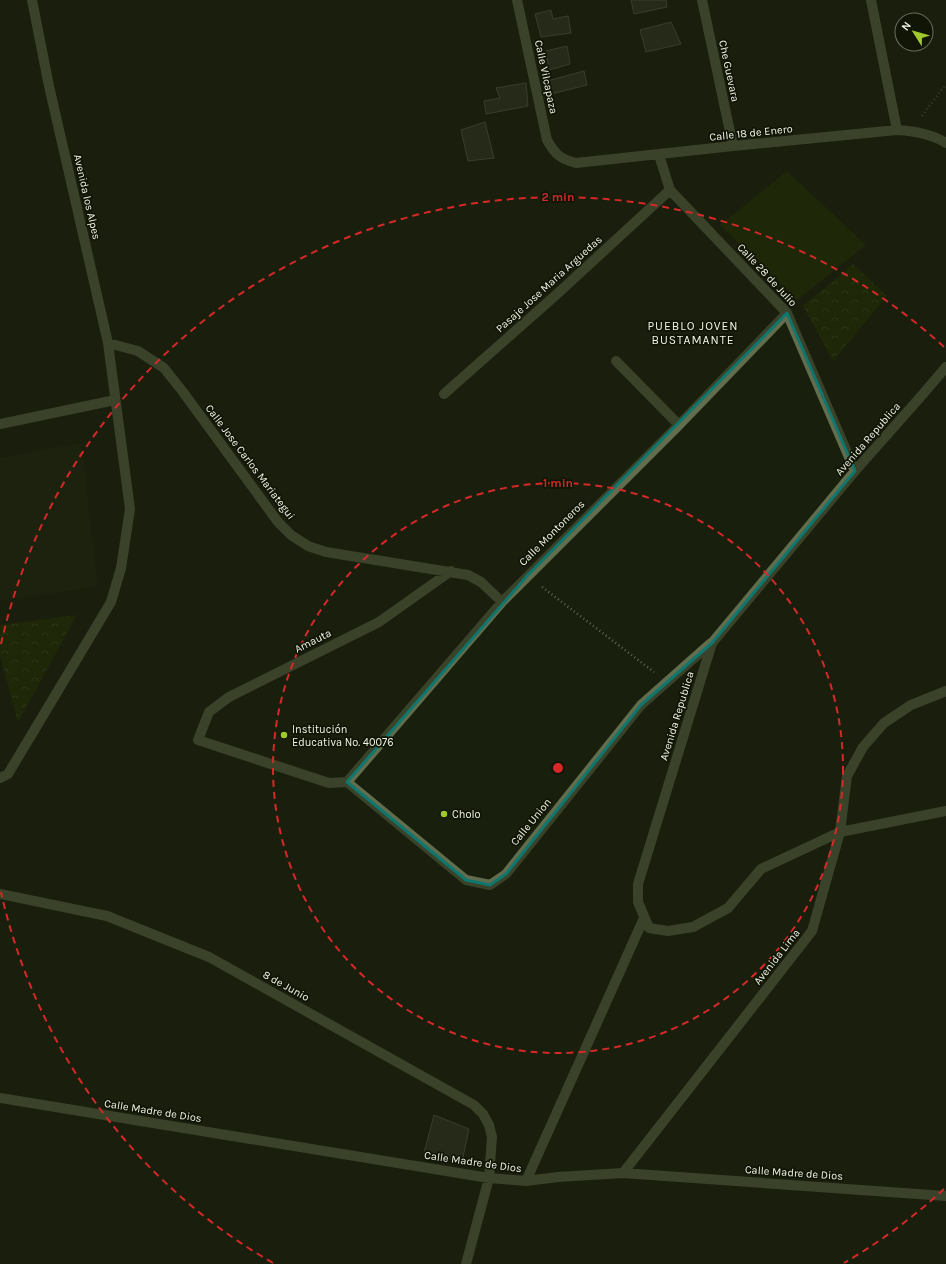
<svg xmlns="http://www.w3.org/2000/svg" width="946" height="1264" font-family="Karla,sans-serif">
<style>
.built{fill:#1f270f}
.forest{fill:url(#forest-crowns)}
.garden{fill:#253202}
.building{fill:#353b29;stroke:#5c634f}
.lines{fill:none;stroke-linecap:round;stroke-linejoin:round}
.path{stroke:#616757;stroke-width:2.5;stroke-dasharray:1 3;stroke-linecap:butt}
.minor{stroke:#626d4d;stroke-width:10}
.marked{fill:none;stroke:#0f766e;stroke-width:3;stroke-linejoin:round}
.ring{fill:none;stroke:#d62828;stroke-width:2;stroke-dasharray:7 5}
.poi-dot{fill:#a0ca2c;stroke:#101505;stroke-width:1.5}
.labels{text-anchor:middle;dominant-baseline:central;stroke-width:3.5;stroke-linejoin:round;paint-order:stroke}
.street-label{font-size:11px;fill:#eff4e8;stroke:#101505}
.poi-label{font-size:11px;fill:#eff4e8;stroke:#101505;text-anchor:start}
.neighbourhood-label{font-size:12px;letter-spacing:1px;fill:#eff4e8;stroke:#101505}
.centre{fill:#d62828;stroke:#101505;stroke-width:2}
.ring-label{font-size:12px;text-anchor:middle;font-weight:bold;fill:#d62828;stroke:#101505;stroke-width:3.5;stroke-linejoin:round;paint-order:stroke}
</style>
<defs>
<pattern id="forest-crowns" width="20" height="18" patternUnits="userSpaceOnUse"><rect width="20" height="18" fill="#253202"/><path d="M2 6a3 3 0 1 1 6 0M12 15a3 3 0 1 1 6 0" fill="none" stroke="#455027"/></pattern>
</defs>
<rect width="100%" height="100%" fill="#191f0d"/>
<path class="built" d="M81 443 98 586 0 601V458Z"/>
<path class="forest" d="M853 264 887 296 833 361 803 306Z
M77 615 18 722 0 656V625Z"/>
<path class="garden" d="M787 171 866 245 797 300 720 225Z"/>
<path class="building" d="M631 0H666L667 7 634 14Z
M551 10 553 19 568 16 571 33 541 37 535 14Z
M671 22 681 44 646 52 640 30Z
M567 46 570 64 549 70 546 51Z
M584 71 587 85 551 94 547 81Z
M526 83 528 106 486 114 484 101 500 98 496 88Z
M485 122 494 158 468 161 461 130Z
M434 1115 469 1129 462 1162 424 1153Z"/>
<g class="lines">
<path class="path" d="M922 116 946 84
M542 587 654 672"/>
<path class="minor" d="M517 0 547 140C555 154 560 159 576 163L733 146 897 130C913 131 932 134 946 143
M702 0 733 146
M871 0 897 130
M659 155 670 190 787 313 855 471
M108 343 138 351 164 368 183 392 278 522 291 535 308 546 326 552 468 575 481 582 502 602
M616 361 679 425
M946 367 923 394 855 471 712 643 638 884V902L649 928 668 931 693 927 728 908 761 869 840 832 946 811
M444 394 556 295 670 190
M0 424 115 400
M0 778 8 774 111 602 121 568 130 509 108 343 49 86 32 0
M347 782 502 602 679 425 787 313
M347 782 466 880 490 885 506 874 641 705 711 643
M347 782 329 783 198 740 209 712 229 697 379 622 451 571
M0 894 107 916 209 957 474 1105 483 1114 489 1125 492 1137 489 1178 466 1264
M0 1098 489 1178 526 1181 558 1177 623 1173 946 1196
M623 1173 812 931 840 832 847 776 863 747 884 723 911 705 946 691
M526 1181 644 918"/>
</g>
<path d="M0 0H946V1264H0ZM787 313 855 471 712 643 641 705 506 874 490 885 466 880 347 782 527 576Z" fill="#191f0d" fill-opacity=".55" fill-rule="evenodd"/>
<path class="marked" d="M787 313 855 471 712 643 641 705 506 874 490 885 466 880 347 782 527 576Z"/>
<g class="ring">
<circle cx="558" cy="768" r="285"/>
<path d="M944 1189A571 571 0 0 1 844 1263M273 1263A571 571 0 0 1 1 892M1 644A571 571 0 0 1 944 347"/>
</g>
<g class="poi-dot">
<circle cx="284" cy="735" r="4"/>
<circle cx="444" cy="814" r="4"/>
</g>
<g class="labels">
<g class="street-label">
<text transform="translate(729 71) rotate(78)">Che Guevara</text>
<text transform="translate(546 77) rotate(78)">Calle Vilcapaza</text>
<text transform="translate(751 133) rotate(-6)">Calle 18 de Enero</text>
<text transform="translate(87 197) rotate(77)">Avenida los Alpes</text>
<text transform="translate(767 275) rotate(47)">Calle 28 de Julio</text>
<text transform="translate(549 284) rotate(-42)">Pasaje Jose Maria Arguedas</text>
<text transform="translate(868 439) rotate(-49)">Avenida Republica</text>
<text transform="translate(250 462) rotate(53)">Calle Jose Carlos Mariategui</text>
<text transform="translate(552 533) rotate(-45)">Calle Montoneros</text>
<text transform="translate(313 641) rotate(-27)">Amauta</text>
<text transform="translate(677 716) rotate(-73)">Avenida Republica</text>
<text transform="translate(531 822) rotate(-51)">Calle Union</text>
<text transform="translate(777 957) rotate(-52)">Avenida Lima</text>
<text transform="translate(286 986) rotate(29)">8 de Junio</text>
<text transform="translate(153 1111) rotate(9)">Calle Madre de Dios</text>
<text transform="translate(473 1162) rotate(8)">Calle Madre de Dios</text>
<text transform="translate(794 1173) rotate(4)">Calle Madre de Dios</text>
</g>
<g class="poi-label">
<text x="292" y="729">Institución<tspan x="292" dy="13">Educativa No. 40076</tspan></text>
<text x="452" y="814">Cholo</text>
</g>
<g class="neighbourhood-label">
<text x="693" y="326">PUEBLO JOVEN<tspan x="693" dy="14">BUSTAMANTE</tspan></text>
</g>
</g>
<circle cx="558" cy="768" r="6" class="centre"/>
<g class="ring-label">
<text x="558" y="201">2 min</text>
<text x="558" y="487">1 min</text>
</g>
<g transform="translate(914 32) rotate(307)"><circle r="19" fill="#101505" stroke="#696e60"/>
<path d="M0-3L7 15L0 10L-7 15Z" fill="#a0ca2c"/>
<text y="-6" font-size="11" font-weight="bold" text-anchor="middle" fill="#eff4e8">N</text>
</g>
</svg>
